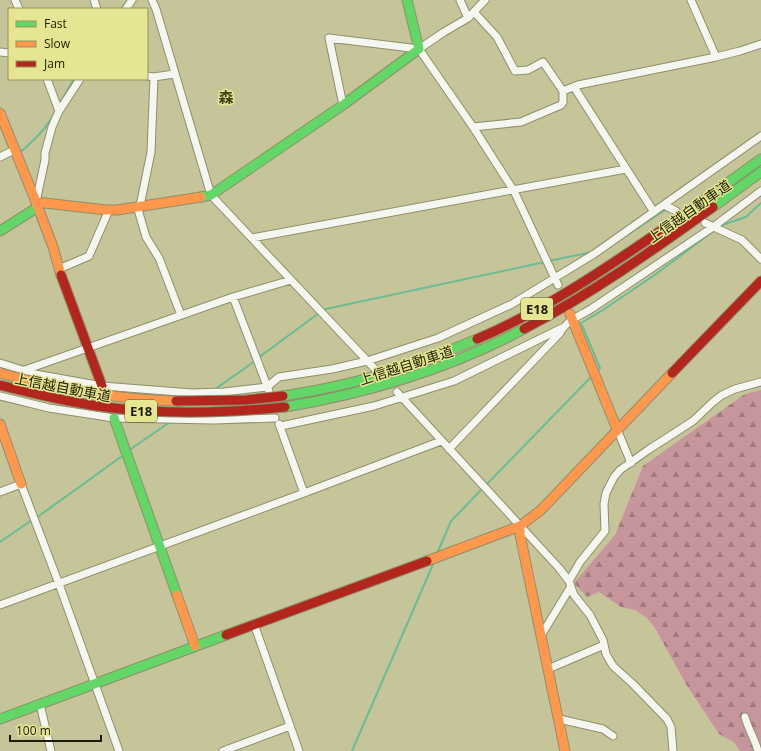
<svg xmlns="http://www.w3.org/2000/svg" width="761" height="751" font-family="'Open Sans','Noto Sans JP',sans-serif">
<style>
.forest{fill:url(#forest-firs)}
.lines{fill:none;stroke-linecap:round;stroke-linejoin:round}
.stream{stroke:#68bd94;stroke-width:2}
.street-casing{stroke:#8f8f6b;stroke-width:9}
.fast-casing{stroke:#8f8f6b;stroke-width:11}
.slow-casing{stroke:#8f8f6b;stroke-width:11}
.jam-casing{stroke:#8f8f6b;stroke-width:11}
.street{stroke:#f6f6f0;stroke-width:7}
.fast{stroke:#63d668;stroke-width:9}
.slow{stroke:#ff974d;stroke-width:9}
.jam{stroke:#b3261e;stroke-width:9}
.slow-bridge-casing{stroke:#8f8f6b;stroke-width:11;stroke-linecap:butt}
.jam-bridge-casing{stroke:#8f8f6b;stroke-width:11;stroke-linecap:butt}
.slow-bridge{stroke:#ff974d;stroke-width:9}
.jam-bridge{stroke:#b3261e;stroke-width:9}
.labels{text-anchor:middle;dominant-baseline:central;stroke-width:3;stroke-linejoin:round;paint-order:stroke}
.shield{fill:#e5e592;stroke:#5a582c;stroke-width:1}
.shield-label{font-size:13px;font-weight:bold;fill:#1e1c00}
.street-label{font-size:14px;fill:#1e1c00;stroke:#e5e592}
.neighbourhood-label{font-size:15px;font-weight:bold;fill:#424116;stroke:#e5e592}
</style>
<defs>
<pattern id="forest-firs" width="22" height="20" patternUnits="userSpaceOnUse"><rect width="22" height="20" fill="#c6969c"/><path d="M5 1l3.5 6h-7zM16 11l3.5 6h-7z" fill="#a07a7d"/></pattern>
</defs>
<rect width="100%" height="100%" fill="#c5c599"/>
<path class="forest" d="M761 390V751H740L734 742 719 734 686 684 655 628 647 618 635 610 621 607 599 592 587 597 574 583 615 535 643 466 745 394Z"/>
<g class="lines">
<path class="stream" d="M121 9 128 0
M60 103 74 79
M19 152 23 150C36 138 48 127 56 110
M719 227 725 224 746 217 761 203
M606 249 665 210 671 212
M549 261 592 252
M323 311 326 309 545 262
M258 358 319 313
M597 372 600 368 581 323 603 310 656 274 715 230
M214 390 255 361
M128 451 170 422
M36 518 125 454
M0 542 32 520
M437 554 451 521 592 376
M352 751 434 562"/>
<defs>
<path id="street" d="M15 0 19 9
M94 0 97 9
M152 0 156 9 211 195 375 369
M460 0 468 18
M691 0 716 57
M126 9 132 0
M474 12 497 37 515 71 528 70 543 62 563 91
M419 49 473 127 514 191 558 285
M0 52 9 53
M147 76 154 77 174 74
M47 79 59 111
M574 87 654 212
M343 105 329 38 419 49 444 32 468 18 485 0
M473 127 521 122 561 105 563 102V91L578 85 716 57 740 51 761 44
M0 157 14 150
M36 202 45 160V153L52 127 59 111 80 79
M664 205 676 211
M137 206 146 237 159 258 181 315
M140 206 151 152 154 77
M705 223 742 240 761 259
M252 238 626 169
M59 269 89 256 109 210
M233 297 269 391
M0 363 35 374 102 386 192 393 224 392 267 387 279 377 332 369 367 361 438 338 512 304 594 254 761 136
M22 371 233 297 291 280
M397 392 559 568 569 581 574 595 590 615 603 640 606 654 613 666 633 684 667 719 671 727 673 751
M0 396 49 408 114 418 214 420 275 418
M279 424 304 493
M281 426 374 406 454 381 562 328
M617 429 631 463
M449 449 560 333C566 321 579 316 591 309L713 227 761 191
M0 492 21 484 59 584 119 751
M569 581 580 562 605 531 604 504 606 493 614 477 620 470 648 450 693 421 713 402 722 395 735 389 761 382
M0 605 304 493 441 441
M254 624 299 751
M542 634 570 588
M548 669 604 645
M40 704 51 751
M745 717C748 729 755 739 758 751
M559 719 603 729 613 736
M223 751 290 726"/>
<path id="fast" d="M201 197 211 195 343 105 419 49 407 0
M713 207 761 172
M669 225 761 159
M0 231 38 207
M283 396C314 391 346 385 376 376 411 366 444 353 477 339
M285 407C369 393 449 369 524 329
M114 418 177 595
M0 719 226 635"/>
<path id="slow" d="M0 113 36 202 53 247 61 275
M36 202 106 210H117L201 197
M570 314 617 429
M0 424 21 484
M520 526V535L565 751
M427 561 520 526 541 510 672 373
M177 595 195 646"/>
<path id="jam" d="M61 275 102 386
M524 329C591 294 652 251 713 207
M477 339C545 310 608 267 669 225
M672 373 761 281
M226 635 427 561"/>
</defs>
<use href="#street" class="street-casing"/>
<use href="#fast" class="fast-casing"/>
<use href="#slow" class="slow-casing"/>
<use href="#jam" class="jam-casing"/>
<use href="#street" class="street"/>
<use href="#fast" class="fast"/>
<use href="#slow" class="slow"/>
<use href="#jam" class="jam"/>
<defs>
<path id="slow-bridge" d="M0 373C58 389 116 399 176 401"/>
<path id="jam-bridge" d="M0 385C35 394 69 402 105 407 165 415 225 413 285 407
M176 401 246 400 283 396"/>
</defs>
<use href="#slow-bridge" class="slow-bridge-casing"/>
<use href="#jam-bridge" class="jam-bridge-casing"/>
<use href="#slow-bridge" class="slow-bridge"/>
<use href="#jam-bridge" class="jam-bridge"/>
</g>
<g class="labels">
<g class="shield">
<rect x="521" y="298" width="32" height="22" rx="3"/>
<rect x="125" y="400" width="32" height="22" rx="3"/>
</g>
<g class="shield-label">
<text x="537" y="309">E18</text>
<text x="141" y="411">E18</text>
</g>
<g class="street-label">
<text transform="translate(689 211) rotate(-35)">上信越自動車道</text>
<text transform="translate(406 365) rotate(-18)">上信越自動車道</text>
<text transform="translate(63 387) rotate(11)">上信越自動車道</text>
</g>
<g class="neighbourhood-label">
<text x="226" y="97">森</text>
</g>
</g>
<rect x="8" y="8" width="140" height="72" fill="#e5e592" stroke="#959558"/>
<rect x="16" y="21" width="20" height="6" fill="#63d668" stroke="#959558"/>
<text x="44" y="28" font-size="12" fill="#1e1c00">Fast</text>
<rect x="16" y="41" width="20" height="6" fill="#ff974d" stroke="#959558"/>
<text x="44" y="48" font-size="12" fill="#1e1c00">Slow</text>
<rect x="16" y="61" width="20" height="6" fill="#b3261e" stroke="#959558"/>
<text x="44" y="68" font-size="12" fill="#1e1c00">Jam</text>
<path d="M10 735v6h91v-6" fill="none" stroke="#1e1c00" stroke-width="2"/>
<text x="16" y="735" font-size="12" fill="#1e1c00" stroke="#e5e592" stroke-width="3" paint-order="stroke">100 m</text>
</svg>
